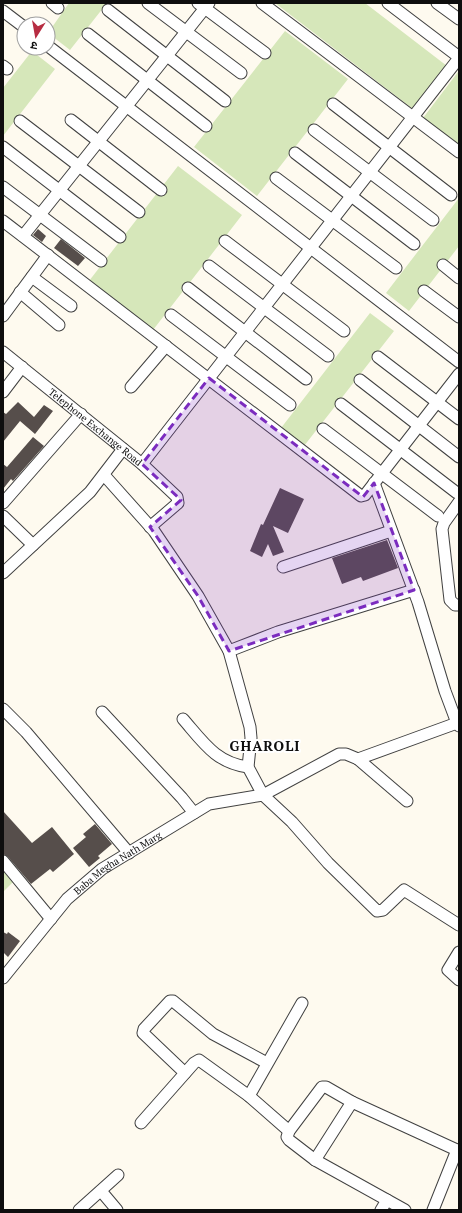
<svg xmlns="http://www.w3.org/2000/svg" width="462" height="1213" font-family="'PT Serif','Noto Sans Devanagari',serif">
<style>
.green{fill:#d6e7ba}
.building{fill:#564e4b}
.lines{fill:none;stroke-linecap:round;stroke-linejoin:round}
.minor-casing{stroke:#414141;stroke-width:13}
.minor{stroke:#fff;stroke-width:11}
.marked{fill:#7b2cbf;fill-opacity:0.2;stroke:#7b2cbf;stroke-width:3;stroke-dasharray:8 5;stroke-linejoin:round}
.labels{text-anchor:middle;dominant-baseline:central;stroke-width:4;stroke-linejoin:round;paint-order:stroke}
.street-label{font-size:10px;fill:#0e0e0e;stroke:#fff}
.district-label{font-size:14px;font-weight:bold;letter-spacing:1px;fill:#0e0e0e;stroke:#fff}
</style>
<rect width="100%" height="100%" fill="#fefaef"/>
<path class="green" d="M69 3H107L70 50 48 33Z
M275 3H365L447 66 413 109Z
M285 31 348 79 257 196 194 147Z
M32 51 55 69 3 136V88Z
M458 72 459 73V146L423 118Z
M178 166 242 215 153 330 89 281Z
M459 198V246L409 311 386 293Z
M370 313 394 331 304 446 281 428Z
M3 868 14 881 3 892Z"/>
<path class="building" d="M38 229 46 236 42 242 33 235Z
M61 239 85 258 78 266 54 248Z
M18 402 34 417 44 405 53 411 35 434 20 421 3 442V412L6 414Z
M33 437 44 446 13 481 11 479 3 489V464L7 467Z
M280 488 304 499 288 533 273 526 284 552 273 556 268 544 262 557 250 551 261 524 263 525Z
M387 540 398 568 363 581 361 577 342 584 332 558Z
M3 811 32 843 52 827 74 854 53 872 50 869 31 884 8 857 3 854Z
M95 824 112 844 98 856 100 858 89 867 73 848 86 837 83 834Z
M3 932 7 934 8 932 20 941 8 957 3 952Z"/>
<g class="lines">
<defs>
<g id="minor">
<path d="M52 3 58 8"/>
<path d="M148 3 241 73"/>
<path d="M198 3 265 53"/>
<path d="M262 3 459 152"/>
<path d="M388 3 459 57"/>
<path d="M437 3 459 19"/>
<path d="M108 10 225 101"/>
<path d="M3 11 24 27"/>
<path d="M88 34 206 126"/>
<path d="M48 46 459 362"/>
<path d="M3 66 7 69"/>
<path d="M333 104 451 195"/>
<path d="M71 120 161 190"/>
<path d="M20 121 139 212"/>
<path d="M314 130 433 220"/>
<path d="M3 147 120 237"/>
<path d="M295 153 414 244"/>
<path d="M276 178 396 268"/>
<path d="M3 187 101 261"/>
<path d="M3 221 361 496 365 495 459 374"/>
<path d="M23 236 209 3"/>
<path d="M225 241 344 331"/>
<path d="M443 265 459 278"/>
<path d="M209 266 328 356"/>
<path d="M32 277 71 306"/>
<path d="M188 288 306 379"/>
<path d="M424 291 459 317"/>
<path d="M20 292 59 325"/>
<path d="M171 315 290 405"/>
<path d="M3 316 48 255"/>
<path id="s1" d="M3 352 142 464 177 497 178 503 150 527"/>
<path d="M378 357 459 419"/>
<path d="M360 380 459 457"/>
<path d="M131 387 166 346"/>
<path d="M3 392 22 367"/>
<path d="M341 404 457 493"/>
<path d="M323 429 438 516"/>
<path d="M142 464 459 58"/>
<path d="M104 475 154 531 198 596 229 651 278 632 414 590"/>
<path d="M374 483 418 602 445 691 457 723"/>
<path d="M459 502 444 523 442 529 450 600 455 605H459"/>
<path d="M3 503 81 414"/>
<path d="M3 516 33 545"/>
<path d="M283 567 391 531"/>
<path d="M3 573 90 492 123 449"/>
<path d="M229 651 250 727 251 738 248 767 263 795 292 822 328 863 377 911 383 910 404 890 459 925"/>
<path d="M3 709 26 732 129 853"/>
<path d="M102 712 182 798 194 813"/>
<path d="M183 719C203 742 216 763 248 767"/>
<path d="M358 759 407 801"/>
<path d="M3 861 51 919"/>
<path d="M459 952 448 970 459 980"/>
<path id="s2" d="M3 978 67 899 102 869 209 804 263 795 339 754H346L358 759 457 723 459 726"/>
<path d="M185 1073 143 1033 144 1029 170 1001H173L213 1034 267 1063"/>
<path d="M249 1096 302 1003"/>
<path d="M141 1123 194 1063 199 1060 249 1096 289 1131"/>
<path d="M315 1160 352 1102"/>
<path d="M101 1191 117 1210"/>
<path d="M79 1210 118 1175"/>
<path d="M381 1210 387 1200"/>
<path d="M405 1210 315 1160 289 1140 287 1137 289 1131 322 1087H326L352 1102 459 1151"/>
<path d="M433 1210 457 1150"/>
</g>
</defs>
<use href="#minor" class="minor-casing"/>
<use href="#minor" class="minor"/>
</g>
<path class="marked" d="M209 378 363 497 374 483 414 590 229 651 198 596 150 527 181 500 142 464Z"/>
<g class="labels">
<g class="street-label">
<text stroke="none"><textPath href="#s1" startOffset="119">Telephone Exchange Road</textPath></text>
<text stroke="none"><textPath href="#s2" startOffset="164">Baba Megha Nath Marg</textPath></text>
</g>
<g class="district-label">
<text x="265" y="745">GHAROLI</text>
</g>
</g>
<rect width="462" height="1213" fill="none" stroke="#0e0e0e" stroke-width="8"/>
<g transform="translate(36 36) rotate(191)"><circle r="19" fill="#ffffff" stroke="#9f9f9f"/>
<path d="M0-3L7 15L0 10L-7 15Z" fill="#b72d42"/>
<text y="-6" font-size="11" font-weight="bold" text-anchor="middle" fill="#0e0e0e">उ</text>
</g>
</svg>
